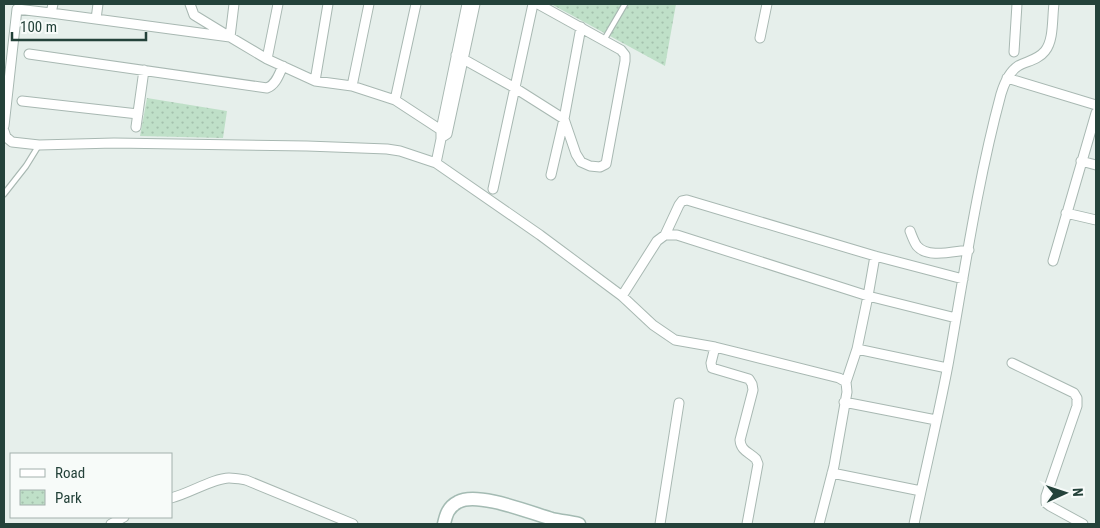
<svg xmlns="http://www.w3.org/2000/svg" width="1100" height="528" font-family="'Roboto Condensed',sans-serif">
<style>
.park{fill:url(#park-dots)}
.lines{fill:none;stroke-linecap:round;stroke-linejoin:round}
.lane-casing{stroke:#a8b8b2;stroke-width:7}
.street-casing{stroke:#a8b8b2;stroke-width:11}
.secondary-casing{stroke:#a4bbb3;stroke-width:15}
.lane{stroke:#fff;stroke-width:4.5}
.street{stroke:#fff;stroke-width:9}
.secondary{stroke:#fff;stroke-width:12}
</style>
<defs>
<pattern id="park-dots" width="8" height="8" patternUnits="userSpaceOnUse" patternTransform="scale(1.25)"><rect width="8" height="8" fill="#bfe0c8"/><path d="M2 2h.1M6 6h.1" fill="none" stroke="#a4c1ad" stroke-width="1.8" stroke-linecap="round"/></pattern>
</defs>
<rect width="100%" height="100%" fill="#e6efeb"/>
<path class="park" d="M551 4H676L665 66Z
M147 98 227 111 223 138 140 136Z"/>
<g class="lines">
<defs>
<path id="lane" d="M604 40 625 4
M4 194 26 166 39 145"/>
<path id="street" d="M190 4 194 15 230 37 234 4
M51 13 230 37 267 59 315 81 352 86 395 100 447 134
M96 19 98 4
M760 38 767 4
M1014 52 1017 4
M29 54 267 88C276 85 279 74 283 66
M456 55 515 88 564 119 576 154 581 162 590 166 600 167 606 164 625 61V55L621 50 538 4
M267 59 278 4
M1007 78 1096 105
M315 81 328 4
M352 86 369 4
M395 100 416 4
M22 101 138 114
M4 126 17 9 51 13 53 4
M136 127 144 70
M4 131 6 137 12 142 39 145 114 143 307 146 387 149 400 151 436 163 540 235 622 296 653 325 675 340 715 347 839 378 846 382
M444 136 447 134 475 4
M1081 161 1096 165
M436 163 441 139V130L467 4
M551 175 564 119 581 27
M493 189 533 4
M1066 213 1096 220
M910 231C912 236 914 242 917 246 928 259 954 251 969 250
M665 235 679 205 682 201 687 200 875 256 963 279
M875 256 868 296 956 318
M1053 261 1096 113
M622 296 657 241 665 235H677L868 296 857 349 846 382 847 392 834 466 819 524
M715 347 711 363 712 368 749 379 752 384 753 390 740 440C741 451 749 452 756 459L758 464 747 524
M857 349 947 368
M1012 363 1074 393 1077 398V406L1046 496V503L1050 506 1083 524
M844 402 936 420
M832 473 921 491
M171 498C188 494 214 478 229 478 235 478 240 479 246 480L353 524
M111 524 124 517
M660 524 679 403
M914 524C925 471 938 418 948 365 964 275 977 183 1001 94 1004 84 1009 72 1018 66 1027 61 1038 60 1045 51 1054 40 1052 18 1054 4"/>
<path id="secondary" d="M444 524C446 515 448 507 458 502 477 491 531 513 552 519 561 521 570 522 579 524"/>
</defs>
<use href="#lane" class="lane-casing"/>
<use href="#street" class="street-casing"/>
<use href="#secondary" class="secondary-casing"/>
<use href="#lane" class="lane"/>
<use href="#street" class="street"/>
<use href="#secondary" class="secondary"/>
</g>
<rect width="1100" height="528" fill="none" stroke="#24423a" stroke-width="10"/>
<rect x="10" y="453" width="162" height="65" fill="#f7fbf9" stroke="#a3b1ad"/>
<rect x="20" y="469" width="25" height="8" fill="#ffffff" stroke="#a3b1ad"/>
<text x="55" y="478" font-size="15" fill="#24423a">Road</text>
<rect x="20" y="490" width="25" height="15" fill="url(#park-dots)" stroke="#a3b1ad"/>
<text x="55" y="503" font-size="15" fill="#24423a">Park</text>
<g transform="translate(1065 493) rotate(87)" stroke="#f7fbf9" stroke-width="4" paint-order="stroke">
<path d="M0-4L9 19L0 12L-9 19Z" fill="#24423a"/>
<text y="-8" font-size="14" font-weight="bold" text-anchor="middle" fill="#24423a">N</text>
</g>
<path d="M12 32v8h134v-8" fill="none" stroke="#24423a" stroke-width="2.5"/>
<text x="20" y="32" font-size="15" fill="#24423a" stroke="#f7fbf9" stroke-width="4" paint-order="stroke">100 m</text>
</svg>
